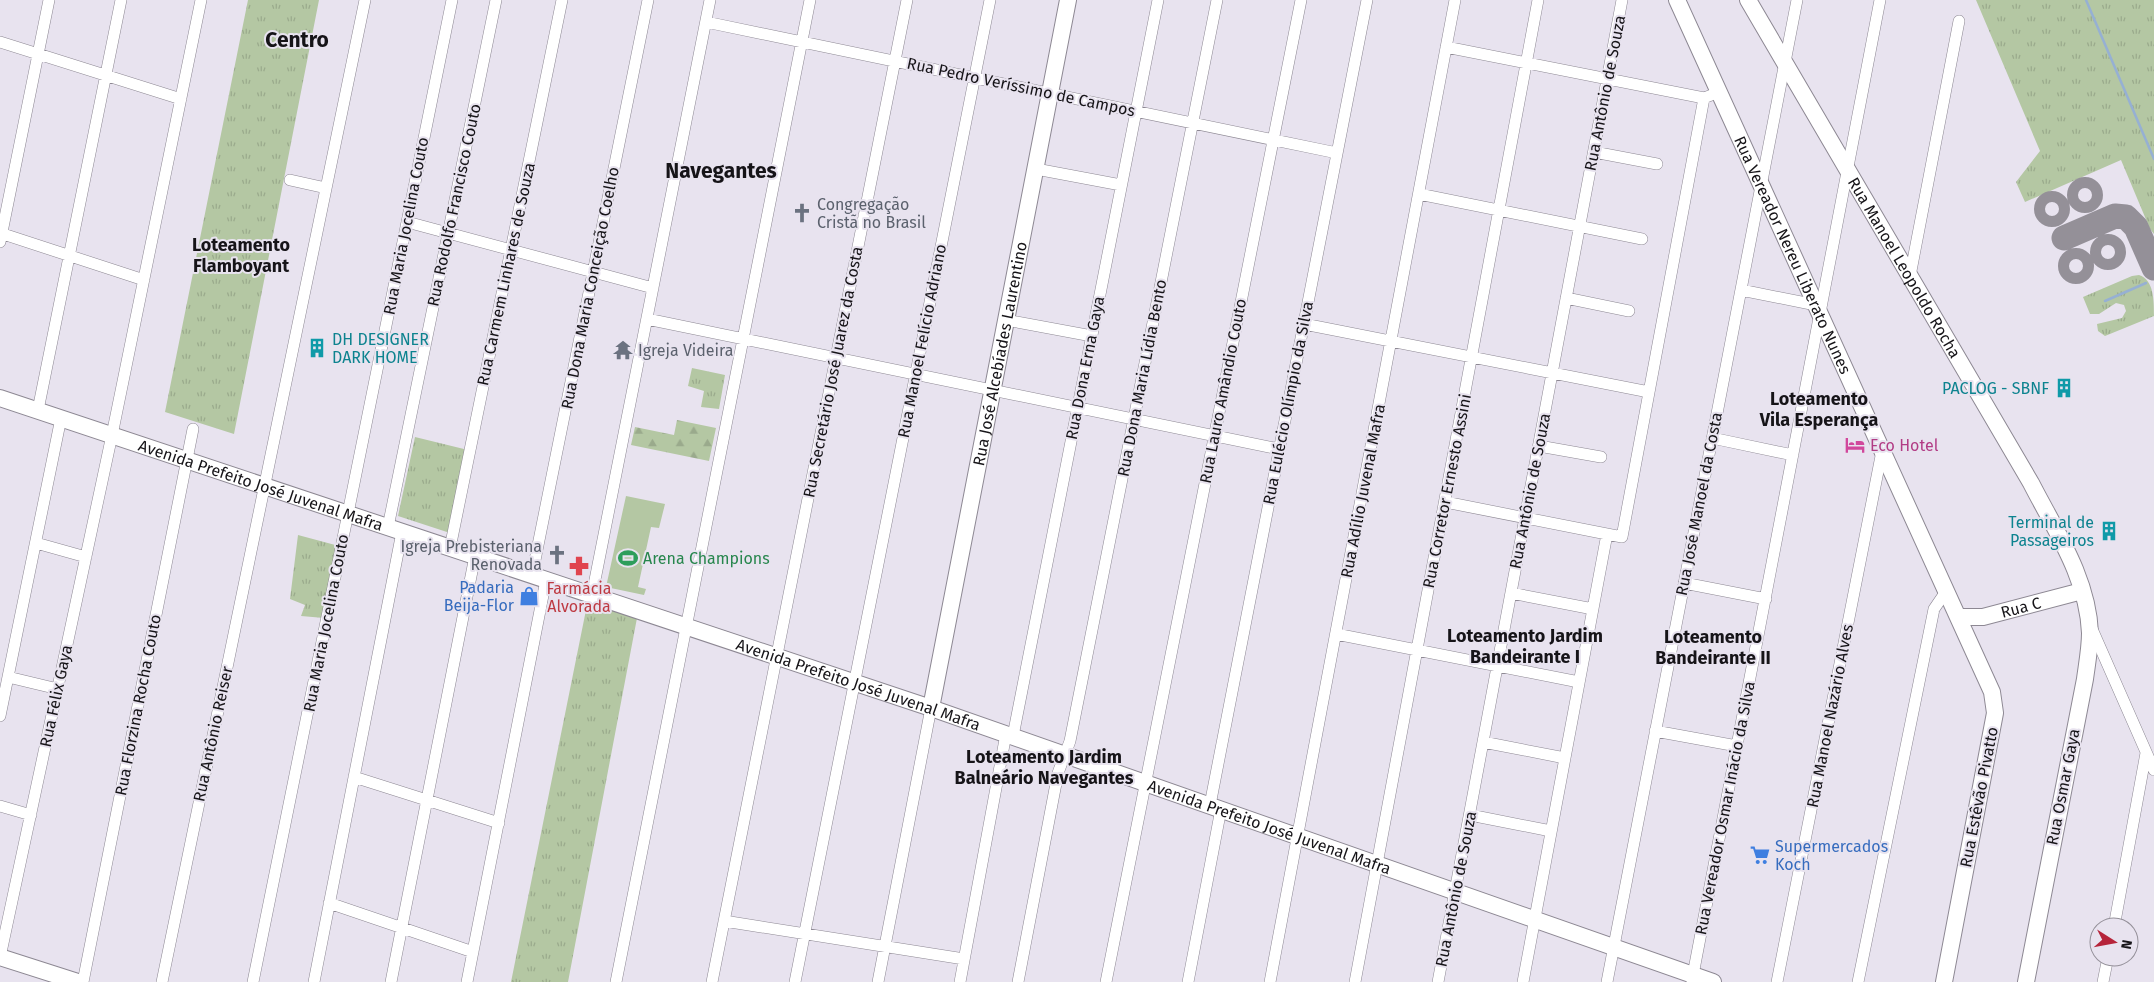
<svg xmlns="http://www.w3.org/2000/svg" width="2154" height="982" font-family="'Fira Sans',sans-serif">
<style>
.grass{fill:url(#grass-tufts)}
.forest{fill:url(#forest-firs)}
.pitch{fill:#b4c7a3}
.lines{fill:none;stroke-linecap:round;stroke-linejoin:round}
.stream{stroke:#96b0d3;stroke-width:2.5}
.taxiway{stroke:#949098;stroke-width:25}
.street-casing{stroke:#8d8893;stroke-width:12}
.secondary-casing{stroke:#8d8893;stroke-width:18}
.street{stroke:#fff;stroke-width:11}
.secondary{stroke:#fff;stroke-width:16}
.labels{text-anchor:middle;dominant-baseline:central;stroke-width:4;stroke-linejoin:round;paint-order:stroke}
.street-label{font-size:16px;fill:#161418;stroke:#e8e3ef}
.worship-label{font-size:16px;fill:#5b616d;stroke:#e8e3ef;text-anchor:start}
.culture-label{font-size:16px;fill:#0d838f;stroke:#e8e3ef;text-anchor:end}
.hotel-label{font-size:16px;fill:#b23c85;stroke:#e8e3ef;text-anchor:start}
.leisure-label{font-size:16px;fill:#27864d;stroke:#e8e3ef;text-anchor:start}
.shop-label{font-size:16px;fill:#366cbe;stroke:#e8e3ef;text-anchor:end}
.health-label{font-size:16px;fill:#be3a42;stroke:#e8e3ef}
.neighbourhood-label{font-size:18px;font-weight:bold;fill:#161418;stroke:#e8e3ef}
.district-label{font-size:21px;font-weight:bold;fill:#161418;stroke:#e8e3ef}
</style>
<defs>
<pattern id="grass-tufts" width="24" height="20" patternUnits="userSpaceOnUse" patternTransform="scale(1.25)"><rect width="24" height="20" fill="#b4c7a3"/><path d="M3 7l-1-3M5 7V3M7 7l1-3M15 17l-1-3M17 17v-4M19 17l1-3" fill="none" stroke="#9aaa8c"/></pattern>
<pattern id="forest-firs" width="22" height="20" patternUnits="userSpaceOnUse" patternTransform="scale(1.25)"><rect width="22" height="20" fill="#b4c7a3"/><path d="M5 1l3.5 6h-7zM16 11l3.5 6h-7z" fill="#9aaa8c"/></pattern>
</defs>
<rect width="100%" height="100%" fill="#e8e3ef"/>
<path class="grass" d="M248 0H319L234 434 165 412Z
M1976 0H2154V234L2150 229 2121 160 2025 202 2016 182 2040 151Z
M2139 275C2154 280 2154 300 2154 316L2105 336 2098 331 2097 324 2122 318 2126 311 2124 305 2116 303 2099 314H2090L2083 297 2132 276Z
M692 368 725 375 719 409 701 407 704 391 688 386Z
M415 437 468 450 450 533 398 516Z
M298 535 339 546 324 618 301 616 305 605 290 599Z
M588 600 637 618 568 982H511Z"/>
<path class="forest" d="M677 420 716 428 709 461 631 445 635 427 674 435Z"/>
<path class="pitch" d="M626 496 665 504 659 528 651 527 638 587 646 589 644 595 606 587Z"/>
<g class="lines">
<path class="stream" d="M2086 0 2154 159
M2105 301 2146 283"/>
<path class="taxiway" d="M2079.5 195a5.5 5.5 0 1 1 11 0a5.5 5.5 0 1 1-11 0Z
M2046.5 209a5.5 5.5 0 1 1 11 0a5.5 5.5 0 1 1-11 0Z
M2064 238 2115 216 2126 217 2136 227 2154 268
M2102.5 252a5.5 5.5 0 1 1 11 0a5.5 5.5 0 1 1-11 0Z
M2070.5 266a5.5 5.5 0 1 1 11 0a5.5 5.5 0 1 1-11 0Z"/>
<defs>
<path id="street" d="M706 22 1337 153
M0 42 181 99
M1446 47 1704 98
M1594 152 1657 164
M1036 169 1121 185
M290 180 326 188
M1419 194 1642 239
M407 222 653 288
M0 233 144 280
M0 242 49 0
M1910 276 1959 21
M1741 290 1816 305
M1566 298 1629 311
M647 319 1279 449
M1006 320 1092 336
M1304 324 1649 392
M38 410 121 0
M1712 438 1793 455
M1539 446 1601 457
M1445 502 1622 537 1704 98 1719 92
M388 527 496 0
M36 543 86 557
M450 548 562 0
M532 575 648 0
M1684 583 1766 599
M1511 593 1593 609
M592 595 710 0
M2092 629 2154 770
M1336 634 1579 682
M8 677 58 689
M0 716 61 418
M1655 731 1737 746
M1013 736 1158 0
M1483 742 1565 758
M354 777 499 823
M1210 805 1367 0
M0 806 31 815
M1470 815 1551 831
M329 903 473 952
M724 921 964 959
M2114 927 2146 753
M0 957 112 435 201 0
M1692 980 1880 0
M83 982 193 429
M162 982 365 0
M253 982 452 0
M314 982 402 532
M391 982 475 556
M467 982 546 580
M616 982 810 0
M712 982 907 0
M795 982 990 0
M878 982 931 708
M960 982 1006 734
M1018 982 1058 773 1070 741 1217 0
M1106 982 1301 0
M1188 982 1221 809
M1270 982 1455 0
M1355 982 1538 0
M1438 982 1622 0
M1523 982 1607 534
M1607 982 1797 0
M1777 982 1882 451
M1858 982 1934 609 1947 590
M2103 982 2108 957"/>
<g id="secondary">
<path id="s1" d="M1677 0 1992 692 1995 713 1944 982"/>
<path id="s2" d="M1748 0 2031 483C2055 530 2088 578 2090 633 2090 648 2087 664 2085 679L2026 982"/>
<path id="s3" d="M0 398 931 708 1713 982"/>
<path id="s4" d="M1960 617H1983L2082 591"/>
<path id="s5" d="M931 708 1068 0"/>
<path d="M0 957 78 982"/>
</g>
</defs>
<use href="#street" class="street-casing"/>
<use href="#secondary" class="secondary-casing"/>
<use href="#street" class="street"/>
<use href="#secondary" class="secondary"/>
</g>
<defs>
<symbol id="church-bare" viewBox="-9 -9 18 18"><path d="M-1.2-6h2.4v3.5h3.3v2.4h-3.3V6h-2.4V-.1h-3.3v-2.4h3.3Z" fill="#6b7280" stroke="#e8e3ef" stroke-width="2.5" paint-order="stroke"/></symbol>
<symbol id="building-bare" viewBox="-9 -9 18 18"><path d="M-4-6H4V6H1V3H-1V6H-4ZM-2.5-4.3h1.7v1.8h-1.7ZM.8-4.3h1.7v1.8H.8ZM-2.5-1h1.7V.8h-1.7ZM.8-1h1.7V.8H.8Z" fill="#0f9aa8" stroke="#e8e3ef" stroke-width="2.5" paint-order="stroke"/></symbol>
<symbol id="temple-bare" viewBox="-9 -9 18 18"><path d="M0-6L5-2H3V0L6.5 2.5H4V6H1.5V3h-3V6H-4V2.5H-6.5L-3 0V-2H-5Z" fill="#6b7280" stroke="#e8e3ef" stroke-width="2.5" paint-order="stroke"/></symbol>
<symbol id="hotel-bare" viewBox="-9 -9 18 18"><path d="M-6-4.5h1.5V1H6V5H4.5V3h-9V5H-6ZM-4 0a1.8 1.8 0 1 1 3.6 0ZM.5 0V-2.5h3Q6-2.5 6 0Z" fill="#d1479c" stroke="#e8e3ef" stroke-width="2.5" paint-order="stroke"/></symbol>
<symbol id="stadium-bare" viewBox="-9 -9 18 18"><path d="M0-5a6.5 5 0 1 0 0 10a6.5 5 0 1 0 0-10ZM-3.5-1.8h7v3.6h-7Z" fill="#2e9e5b" stroke="#e8e3ef" stroke-width="2.5" paint-order="stroke"/></symbol>
<symbol id="pharmacy-bare" viewBox="-9 -9 18 18"><path d="M-2-6h4v4h4v4h-4v4h-4v-4h-4v-4h4Z" fill="#e0444e" stroke="#e8e3ef" stroke-width="2.5" paint-order="stroke"/></symbol>
<symbol id="shop-bare" viewBox="-9 -9 18 18"><path d="M-5-2.5h2.3a2.7 3.5 0 0 1 5.4 0H5L5.5 6h-11ZM-1.5-2.5h3a1.5 2.3 0 0 0-3 0Z" fill="#3f7fe0" stroke="#e8e3ef" stroke-width="2.5" paint-order="stroke"/></symbol>
<symbol id="supermarket-bare" viewBox="-9 -9 18 18"><path d="M-6-5.5h2.5l.6 2H6L4.5 2H-2.5L-4.4-4H-6ZM-1.5 3.2a1.3 1.3 0 1 0 .1 0ZM3 3.2a1.3 1.3 0 1 0 .1 0Z" fill="#3f7fe0" stroke="#e8e3ef" stroke-width="2.5" paint-order="stroke"/></symbol>
</defs>
<g fill-rule="evenodd">
<use href="#church-bare" x="788" y="199" width="28" height="28"/>
<use href="#building-bare" x="303" y="334" width="28" height="28"/>
<use href="#temple-bare" x="609" y="336" width="28" height="28"/>
<use href="#building-bare" x="2050" y="374" width="28" height="28"/>
<use href="#hotel-bare" x="1841" y="431" width="28" height="28"/>
<use href="#building-bare" x="2095" y="517" width="28" height="28"/>
<use href="#church-bare" x="543" y="541" width="28" height="28"/>
<use href="#stadium-bare" x="614" y="544" width="28" height="28"/>
<use href="#pharmacy-bare" x="565" y="552" width="28" height="28"/>
<use href="#shop-bare" x="515" y="582" width="28" height="28"/>
<use href="#supermarket-bare" x="1746" y="841" width="28" height="28"/>
</g>
<g class="labels">
<g class="street-label">
<text transform="translate(1021 87) rotate(12)">Rua Pedro Veríssimo de Campos</text>
<text transform="translate(1605 93) rotate(-79)">Rua Antônio de Souza</text>
<text transform="translate(454 205) rotate(-78)">Rua Rodolfo Francisco Couto</text>
<text transform="translate(406 226) rotate(-79)">Rua Maria Jocelina Couto</text>
<text stroke="none"><textPath href="#s1" startOffset="280">Rua Vereador Nereu Liberato Nunes</textPath></text>
<text stroke="none"><textPath href="#s2" startOffset="310">Rua Manoel Leopoldo Rocha</textPath></text>
<text transform="translate(506 274) rotate(-78)">Rua Carmem Linhares de Souza</text>
<text transform="translate(590 288) rotate(-79)">Rua Dona Maria Conceição Coelho</text>
<text transform="translate(922 341) rotate(-79)">Rua Manoel Felício Adriano</text>
<text stroke="none"><textPath href="#s5" startOffset="361">Rua José Alcebíades Laurentino</textPath></text>
<text transform="translate(1085 368) rotate(-79)">Rua Dona Erna Gaya</text>
<text transform="translate(833 372) rotate(-79)">Rua Secretário José Juarez da Costa</text>
<text transform="translate(1142 378) rotate(-79)">Rua Dona Maria Lídia Bento</text>
<text transform="translate(1223 391) rotate(-79)">Rua Lauro Amândio Couto</text>
<text transform="translate(1288 403) rotate(-79)">Rua Eulécio Olímpio da Silva</text>
<text stroke="none"><textPath href="#s3" startOffset="275">Avenida Prefeito José Juvenal Mafra</textPath></text>
<text transform="translate(1363 491) rotate(-79)">Rua Adílio Juvenal Mafra</text>
<text transform="translate(1447 491) rotate(-79)">Rua Corretor Ernesto Assini</text>
<text transform="translate(1530 491) rotate(-79)">Rua Antônio de Souza</text>
<text transform="translate(1699 504) rotate(-79)">Rua José Manoel da Costa</text>
<text stroke="none"><textPath href="#s4" startOffset="62">Rua C</textPath></text>
<text transform="translate(326 623) rotate(-79)">Rua Maria Jocelina Couto</text>
<text stroke="none"><textPath href="#s3" startOffset="905">Avenida Prefeito José Juvenal Mafra</textPath></text>
<text transform="translate(56 696) rotate(-78)">Rua Félix Gaya</text>
<text transform="translate(138 705) rotate(-79)">Rua Florzina Rocha Couto</text>
<text transform="translate(1830 716) rotate(-79)">Rua Manoel Nazário Alves</text>
<text transform="translate(213 734) rotate(-78)">Rua Antônio Reiser</text>
<text transform="translate(2063 787) rotate(-79)">Rua Osmar Gaya</text>
<text transform="translate(1979 797) rotate(-79)">Rua Estêvão Pivatto</text>
<text transform="translate(1725 808) rotate(-79)">Rua Vereador Osmar Inácio da Silva</text>
<text stroke="none"><textPath href="#s3" startOffset="1340">Avenida Prefeito José Juvenal Mafra</textPath></text>
<text transform="translate(1456 889) rotate(-79)">Rua Antônio de Souza</text>
</g>
<g class="worship-label">
<text x="817" y="204">Congregação<tspan x="817" dy="18">Cristã no Brasil</tspan></text>
<text x="638" y="350">Igreja Videira</text>
<text x="542" y="546" text-anchor="end">Igreja Prebisteriana<tspan x="542" dy="18">Renovada</tspan></text>
</g>
<g class="culture-label">
<text x="332" y="339" text-anchor="start">DH DESIGNER<tspan x="332" dy="18">DARK HOME</tspan></text>
<text x="2049" y="388">PACLOG - SBNF</text>
<text x="2094" y="522">Terminal de<tspan x="2094" dy="18">Passageiros</tspan></text>
</g>
<g class="hotel-label">
<text x="1870" y="445">Eco Hotel</text>
</g>
<g class="leisure-label">
<text x="643" y="558">Arena Champions</text>
</g>
<g class="shop-label">
<text x="514" y="587">Padaria<tspan x="514" dy="18">Beija-Flor</tspan></text>
<text x="1775" y="846" text-anchor="start">Supermercados<tspan x="1775" dy="18">Koch</tspan></text>
</g>
<g class="health-label">
<text x="579" y="588">Farmácia<tspan x="579" dy="18">Alvorada</tspan></text>
</g>
<g class="neighbourhood-label">
<text x="241" y="245">Loteamento<tspan x="241" dy="21">Flamboyant</tspan></text>
<text x="1819" y="399">Loteamento<tspan x="1819" dy="21">Vila Esperança</tspan></text>
<text x="1525" y="636">Loteamento Jardim<tspan x="1525" dy="21">Bandeirante I</tspan></text>
<text x="1713" y="637">Loteamento<tspan x="1713" dy="21">Bandeirante II</tspan></text>
<text x="1044" y="757">Loteamento Jardim<tspan x="1044" dy="21">Balneário Navegantes</tspan></text>
</g>
<g class="district-label">
<text x="297" y="40">Centro</text>
<text x="721" y="171">Navegantes</text>
</g>
</g>
<g transform="translate(2114 942) rotate(101)"><circle r="24" fill="#e8e3ef" stroke="#949099"/>
<path d="M0-4L9 19L0 12L-9 19Z" fill="#b6243a"/>
<text y="-8" font-size="14" font-weight="bold" text-anchor="middle" fill="#161418">N</text>
</g>
</svg>
